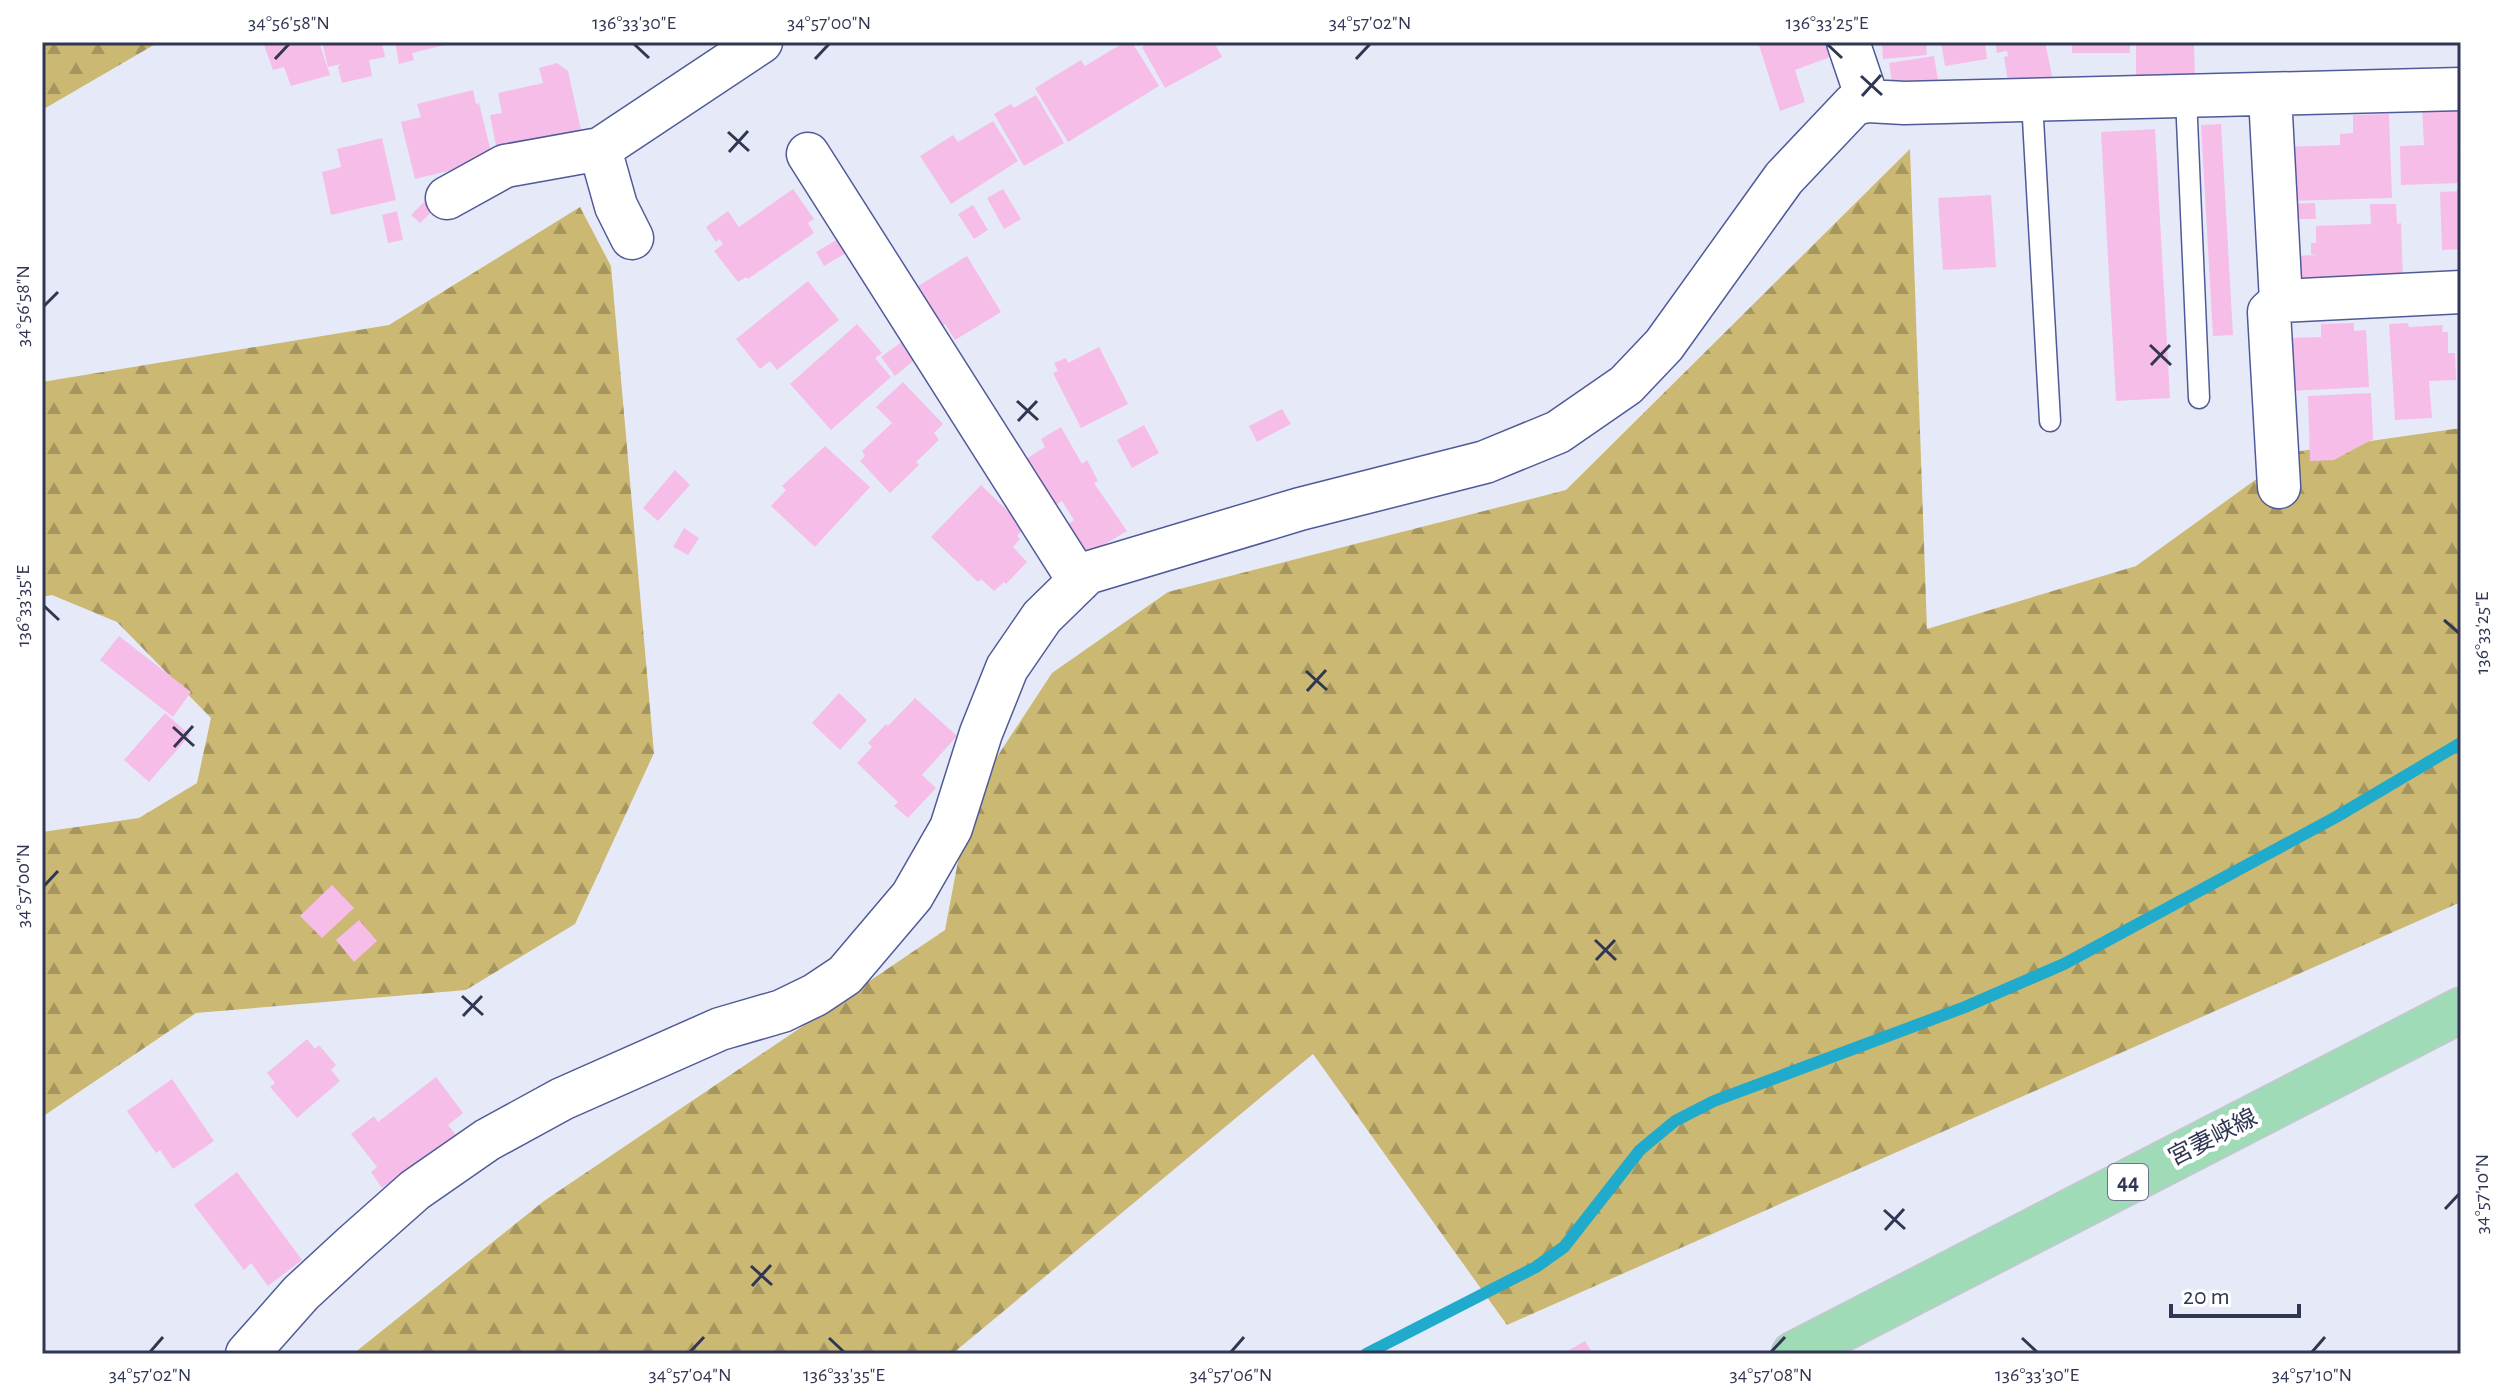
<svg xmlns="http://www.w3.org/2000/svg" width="2503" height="1396" font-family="'Alegreya Sans','Noto Sans JP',sans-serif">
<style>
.forest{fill:url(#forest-firs)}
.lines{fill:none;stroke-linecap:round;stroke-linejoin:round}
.stream{stroke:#20aacb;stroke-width:12}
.building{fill:#f6bde9}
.service-casing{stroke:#505a98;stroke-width:23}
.minor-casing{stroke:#505a98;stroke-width:45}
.primary-casing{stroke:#c5c7cf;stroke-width:47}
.service{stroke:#fff;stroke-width:20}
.minor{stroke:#fff;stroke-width:42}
.primary{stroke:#9edbb6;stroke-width:44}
.ticks{fill:none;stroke:#313753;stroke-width:3}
.labels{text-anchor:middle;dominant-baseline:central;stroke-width:8;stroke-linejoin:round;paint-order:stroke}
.shield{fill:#fff;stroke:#6f7387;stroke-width:2}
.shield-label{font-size:22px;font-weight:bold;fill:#313753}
.street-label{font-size:24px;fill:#313753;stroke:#fff}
.neatline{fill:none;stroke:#313753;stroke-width:3}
.ticks-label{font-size:20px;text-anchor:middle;fill:#313753}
</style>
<defs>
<pattern id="forest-firs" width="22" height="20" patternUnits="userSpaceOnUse" patternTransform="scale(2)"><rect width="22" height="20" fill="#cbb872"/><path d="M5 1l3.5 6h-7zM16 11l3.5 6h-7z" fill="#a59660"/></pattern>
</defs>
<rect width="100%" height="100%" fill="#e6eaf8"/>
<path class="forest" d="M42 42H159L42 110Z
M1910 149 1927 629 2136 566 2294 452 2461 428V902L1507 1325 1313 1054 952 1354H353L544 1201 945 930 970 798 1052 673 1168 592 1566 490Z
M580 207 611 266 654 753 575 924 466 990 196 1013 42 1117V832L139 818 197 783 211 718 117 622 52 595 42 597V382L389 325Z"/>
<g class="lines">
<path class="stream" d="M1366 1354 1536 1267 1564 1247 1640 1150 1675 1121 1714 1101 1965 1007 2064 964 2336 817 2461 743"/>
</g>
<path class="building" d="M263 42H319L330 75 291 86 284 67 273 70Z
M322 42H382L385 57 369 60 372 76 342 83 338 67 341 64 328 67Z
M395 42H453V43L412 53 414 60 399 64Z
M1125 42H1132L1159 86 1068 142 1035 88 1081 60 1085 66Z
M1152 42H1214L1222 57 1165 88 1142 47Z
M1758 42H1829L1836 55 1795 70 1805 102 1780 111Z
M1871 42H1926L1927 55 1883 59 1882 44 1872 45Z
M1941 42H1985L1987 59 1945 66Z
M1995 42H2045L2053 80 2009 87 2004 57 2008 56 2007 51 1997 53Z
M2072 42H2130V53H2072Z
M2136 42H2194L2195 82H2136Z
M1934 56 1939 86 1893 88 1889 63Z
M557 63 568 71 581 130 510 147 509 143 496 146 490 115 502 113 498 93 543 83 539 68Z
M473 90 476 104 479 103 493 160 415 179 401 122 421 117 417 104Z
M1036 95 1064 143 1024 166 994 114 1011 104 1014 108Z
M2460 107 2461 144H2457L2458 147H2461V183L2401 185 2400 146 2424 145 2422 108Z
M2389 114 2392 198 2286 201 2284 147 2340 145V134L2353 133V115Z
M993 121 1018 161 951 204 920 156 953 135 958 142Z
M2221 124 2233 335 2213 336 2201 125Z
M2155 129 2170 398 2116 401 2101 132Z
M382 138 396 200 331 215 322 172 341 167 337 149Z
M793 189 814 219 808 223 814 233 748 279 746 277 738 282 714 251 723 244 719 239 716 242 706 227 728 211 739 227Z
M1003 189 1021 219 1004 229 987 198Z
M2461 191V249L2442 250 2440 192Z
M434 192 443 201 420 223 411 215Z
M1991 195 1996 267 1943 270 1938 198Z
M2315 203 2316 219H2286L2285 204Z
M2370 204H2396L2397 224 2401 223 2403 279 2318 282 2317 277 2294 278 2293 256 2317 255 2311 254V243H2316V226L2371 224Z
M973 205 988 230 974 239 958 214Z
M397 211 403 240 388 243 382 215Z
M843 236 851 250 824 266 816 252Z
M967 256 1001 312 955 340 945 324 940 328 915 288Z
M808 281 839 320 777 370 770 361 760 369 736 339Z
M2354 323V331L2366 330 2369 387 2292 391 2289 338 2321 337V324Z
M2408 323 2409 327 2443 325 2442 332H2448V353H2455L2456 380 2429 381 2432 418 2395 420 2389 324Z
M857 324 882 353 875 358 891 377 831 430 790 384Z
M903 341 917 358 895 376 881 357Z
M1099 347 1128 404 1081 428 1053 373 1058 371 1054 363 1066 358 1068 363Z
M903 382 943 424 934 433 939 440 916 462 919 465 890 493 860 461 865 456 862 451 892 423 876 407Z
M2371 393 2373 439 2334 460 2310 461 2308 396Z
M1282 409 1291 424 1257 442 1249 426Z
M1144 425 1159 453 1132 468 1117 440Z
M1061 427 1082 464 1087 460 1098 481 1094 483 1127 531 1091 552 1085 553 1068 524 1074 520 1062 501 1053 507 1026 459 1045 447 1041 439Z
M825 446 870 487 815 547 771 506 786 490 782 486Z
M675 470 690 485 658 521 643 508Z
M981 485 1025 528 1017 536 1020 539 1013 547 1027 562 1006 584 1004 582 994 591 981 579 978 582 931 537Z
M684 528 699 538 688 555 673 547Z
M119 636 191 692 173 717 100 660Z
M839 693 867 720 840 750 812 723Z
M915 698 957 736 922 775 936 788 908 818 894 806 898 802 857 763 872 747 868 743 886 724 888 726Z
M165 713 190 735 149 782 124 760Z
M332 885 354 908 322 938 300 916Z
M359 920 377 941 354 962 336 940Z
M307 1039 315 1049 319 1045 336 1065 331 1070 340 1081 297 1118 270 1087 275 1083 267 1073Z
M436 1077 463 1113 448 1125 456 1135 391 1185 389 1183 382 1188 371 1172 377 1167 351 1134 374 1116 378 1122Z
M172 1079 214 1141 173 1169 160 1150 156 1153 127 1111Z
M237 1172 302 1260 268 1286 251 1263 244 1270 194 1205Z
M1585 1341 1593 1354H1562Z"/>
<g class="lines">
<defs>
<path id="service" d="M2186 97 2199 398
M2032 101 2050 421"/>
<path id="minor" d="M1848 42 1868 101
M2270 96 2281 301
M600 149 616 206 632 238
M808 154 1079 581
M447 198 505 166 600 149 761 42
M2279 487 2269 312 2281 301 2461 292
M247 1354 301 1293 353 1245 415 1190 487 1140 562 1099 720 1029 782 1011 815 995 845 975 912 896 951 828 981 733 1007 668 1042 617 1087 573 1300 509 1485 462 1558 432 1626 385 1664 345 1784 178 1854 104 1868 101 1904 103 2461 89"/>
<path id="primary" d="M1794 1354 2461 1010"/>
</defs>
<use href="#service" class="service-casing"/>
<use href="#minor" class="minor-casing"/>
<use href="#primary" class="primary-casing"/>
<use href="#service" class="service"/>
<use href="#minor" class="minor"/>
<use href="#primary" class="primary"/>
</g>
<path class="ticks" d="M634 44 649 58M1827 44 1842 58M275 59 289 44M815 59 829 44M1356 59 1370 44M1861 76 1882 95M1862 96 1881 75M728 132 749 151M729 152 748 131M44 306 58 292M2150 345 2171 365M2151 365 2170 345M1017 401 1038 420M1018 421 1037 401M44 606 59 620M2444 620 2459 633M1306 671 1327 690M1307 691 1326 670M173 727 194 746M174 747 193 726M44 886 58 871M1595 940 1616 960M1596 960 1615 940M462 996 483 1015M463 1016 482 996M2445 1209 2459 1194M1884 1210 1905 1229M1885 1230 1904 1209M751 1266 772 1285M752 1286 771 1265M829 1338 844 1352M2022 1338 2037 1352M150 1352 163 1337M690 1352 704 1337M1231 1352 1244 1337M1771 1352 1785 1337M2312 1352 2325 1337"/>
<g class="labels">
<rect class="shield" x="2108" y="1164" width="40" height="36" rx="6"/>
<g class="shield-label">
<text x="2128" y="1182">44</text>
</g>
<g class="street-label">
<text transform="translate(2213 1138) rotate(-27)">宮妻峡線</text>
</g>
</g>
<rect width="2503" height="1396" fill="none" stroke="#ffffff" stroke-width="88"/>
<path d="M2171 1304v12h128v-12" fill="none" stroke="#313753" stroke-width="4"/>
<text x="2183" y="1304" font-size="24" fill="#313753" stroke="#ffffff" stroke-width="6" paint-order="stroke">20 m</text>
<rect x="44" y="44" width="2415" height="1308" class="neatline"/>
<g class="ticks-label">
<text x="289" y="29">34°56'58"N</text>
<text x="634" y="29">136°33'30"E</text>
<text x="829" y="29">34°57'00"N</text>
<text x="1370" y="29">34°57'02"N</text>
<text x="1827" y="29">136°33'25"E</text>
<text transform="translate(22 306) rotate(-90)" y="7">34°56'58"N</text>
<text transform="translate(22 606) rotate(-90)" y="7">136°33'35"E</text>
<text transform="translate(2481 633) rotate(-90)" y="7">136°33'25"E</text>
<text transform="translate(22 886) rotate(-90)" y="7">34°57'00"N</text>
<text transform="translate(2481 1194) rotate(-90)" y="7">34°57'10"N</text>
<text x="150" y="1381">34°57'02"N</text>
<text x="690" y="1381">34°57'04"N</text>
<text x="844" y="1381">136°33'35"E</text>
<text x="1231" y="1381">34°57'06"N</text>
<text x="1771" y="1381">34°57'08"N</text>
<text x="2037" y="1381">136°33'30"E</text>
<text x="2312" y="1381">34°57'10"N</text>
</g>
</svg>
